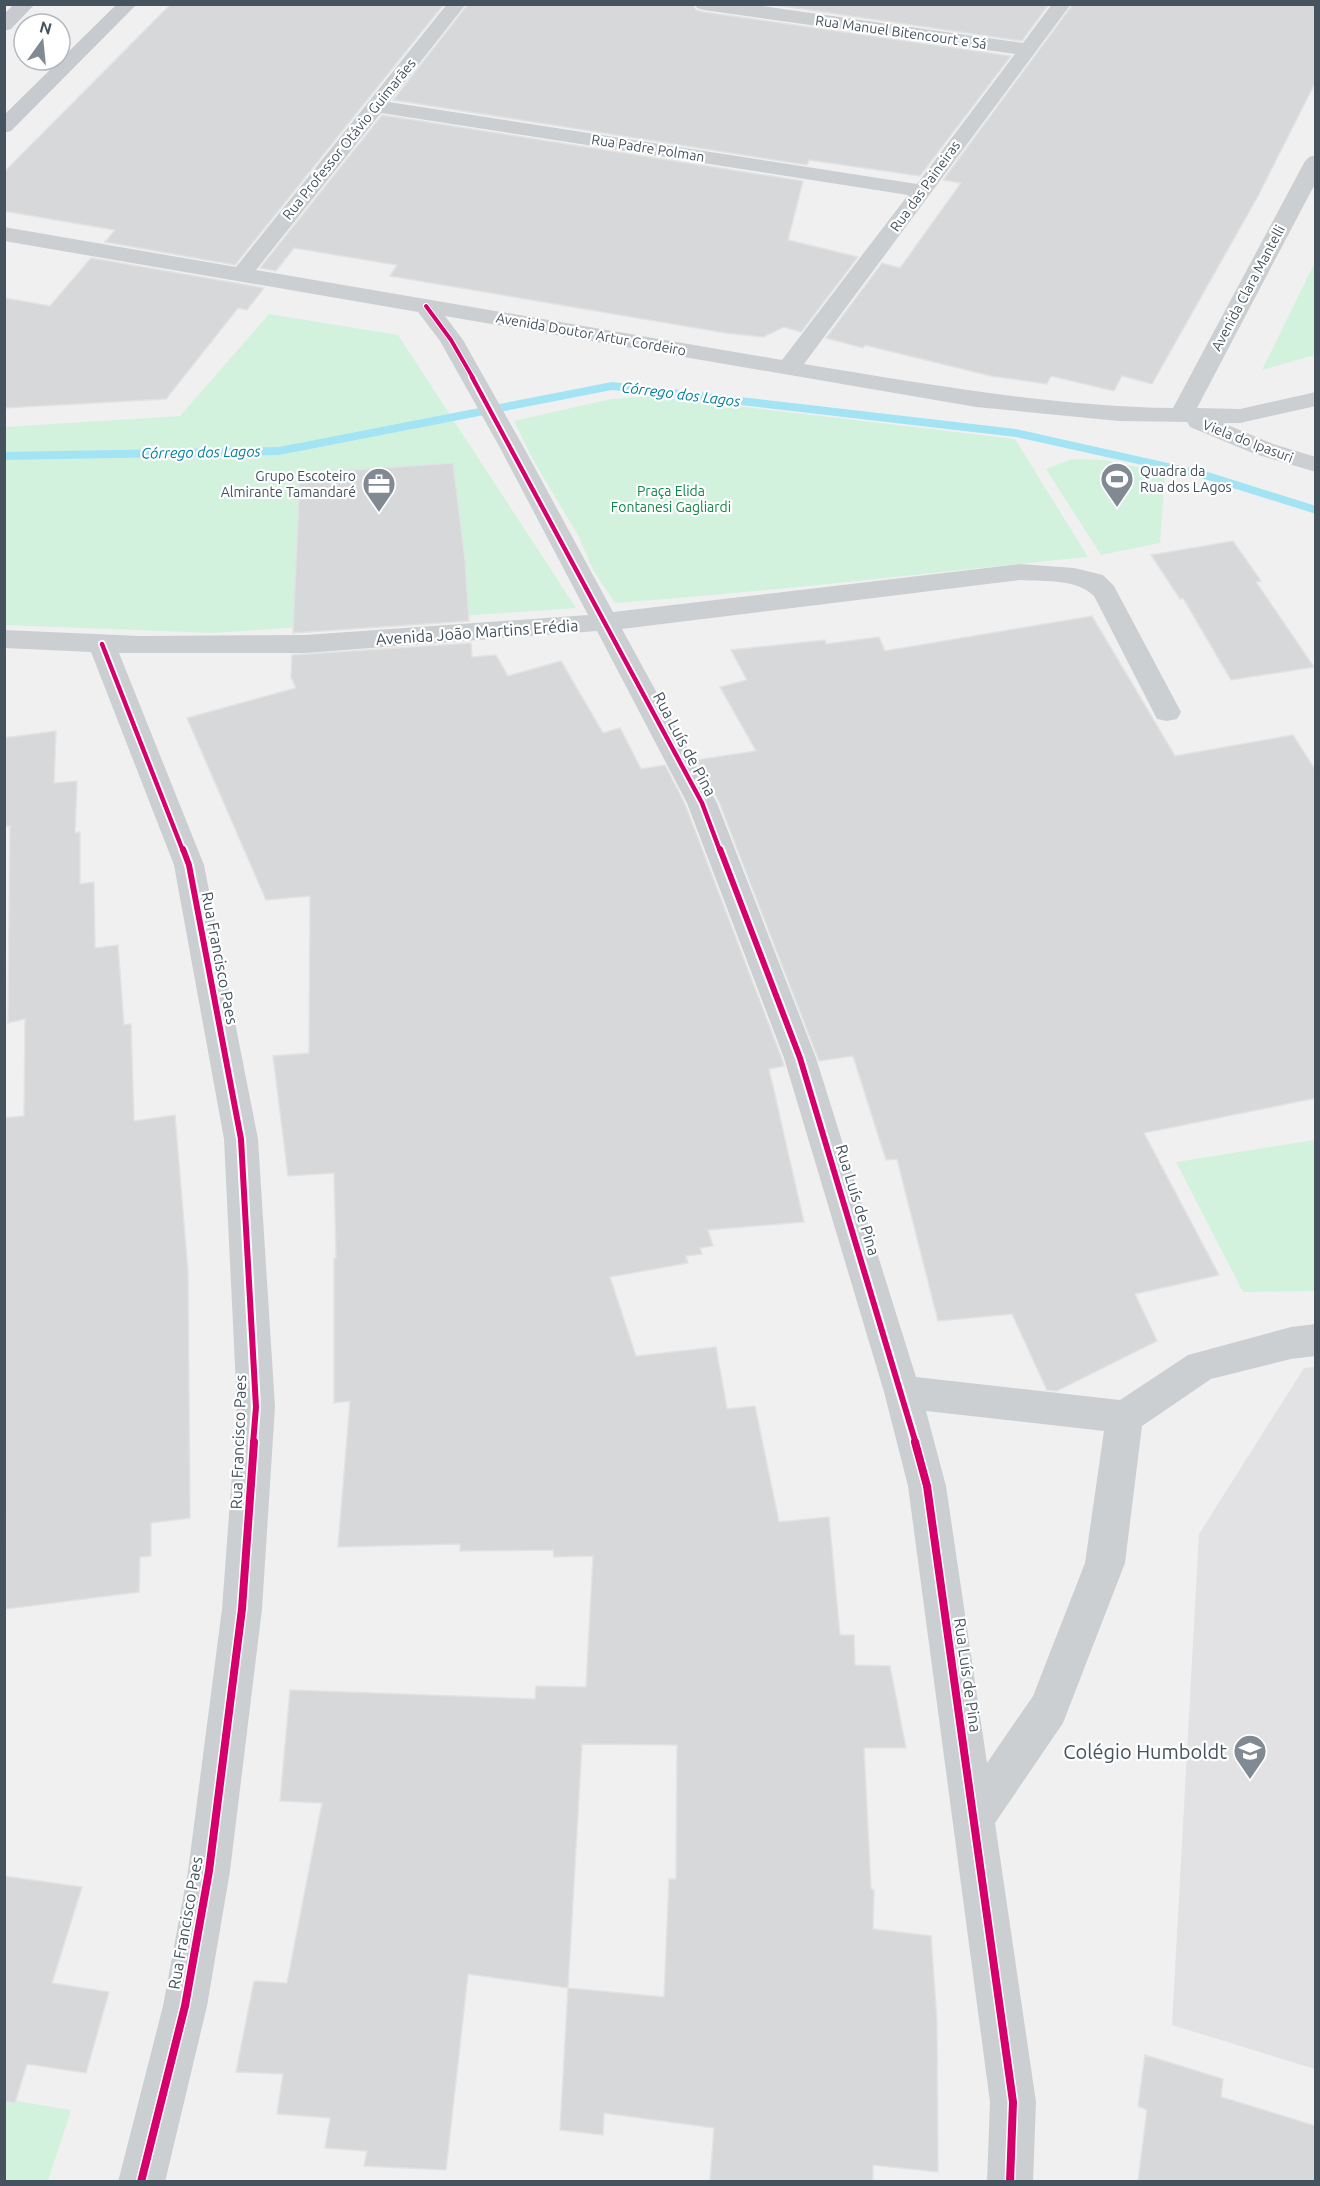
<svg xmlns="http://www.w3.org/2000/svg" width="1320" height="2186" font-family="Ubuntu,sans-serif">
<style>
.education{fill:#e2e1e3}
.green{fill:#d2f2de}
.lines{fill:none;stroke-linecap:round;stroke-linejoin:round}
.stream{fill:#a3e4f4;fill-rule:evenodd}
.building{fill:#d7d8da;stroke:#e2e2e3;stroke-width:1.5}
.minor{fill:#cccfd1;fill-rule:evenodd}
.major{fill:#c7cbcf;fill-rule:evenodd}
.cycleway-far3-casing{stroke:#fff;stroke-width:6}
.cycleway-far2-casing{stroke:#fff;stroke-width:8}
.cycleway-far1-casing{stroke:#fff;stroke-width:10}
.cycleway-casing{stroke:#fff;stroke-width:11}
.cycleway-far3{stroke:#d6006c;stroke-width:4}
.cycleway-far2{stroke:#d6006c;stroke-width:4.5}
.cycleway-far1{stroke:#d6006c;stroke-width:6}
.cycleway{stroke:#d6006c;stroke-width:8}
.labels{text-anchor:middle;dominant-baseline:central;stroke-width:4.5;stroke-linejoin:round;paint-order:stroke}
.far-street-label{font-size:14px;fill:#45535f;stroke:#fff}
.far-poi-label{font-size:14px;fill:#45535f;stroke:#fff;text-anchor:start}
.far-park-label{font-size:14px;fill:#0e8849;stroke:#fff}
.far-water-label{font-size:15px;font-style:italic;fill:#03809e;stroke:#fff}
.street-label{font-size:16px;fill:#45535f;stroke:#fff}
.near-poi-label{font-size:20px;fill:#45535f;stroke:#fff;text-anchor:end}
</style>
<rect width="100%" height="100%" fill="#f1f0f0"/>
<path class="education" d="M1315 1367H1316L1315 2069 1172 2025 1199 1534 1304 1368Z"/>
<path class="green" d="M1315 262V355L1262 370Z
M269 314 398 335 576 608 213 633 5 625V427L180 416Z
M652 396 1015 439 1088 557C930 572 773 592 615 603L593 570 579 537 532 458 514 421 611 399Z
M1072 459 1104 460 1165 473 1160 543 1101 555 1046 469Z
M1315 1140V1291L1243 1292 1176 1162Z
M4 2099 71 2110 48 2181H5Z"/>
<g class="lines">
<path class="stream" d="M612 382 1016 429 1208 472 1316 506V514L1201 478 1016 437 612 390 279 455 4 460V452L279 447Z"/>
</g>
<path class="building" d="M171 4H444L235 265 105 242 115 230 4 211V172Z
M468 4H693L696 10 704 12 1011 56 920 176 809 160 807 165 393 100Z
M768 4H1049L1022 41Z
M1073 4H1316V81L1258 196 1152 384 1122 376 1114 391 1051 376 1047 384 991 376 865 345 863 348 826 338 882 263 900 268 961 183 943 180Z
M382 115 803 181 788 240 858 257 801 332 784 327 763 337 726 333 390 276 397 265 294 248 276 271 260 268Z
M91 258 264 288 247 310 238 308 166 399 4 408V298L50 306Z
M453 463 465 560 469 621 293 633 300 474Z
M1233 541 1261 581 1256 582 1314 667 1231 680 1183 598 1180 599 1151 555Z
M1092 616 1175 756 1293 735 1316 771V1098L1144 1133 1219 1275 1135 1294 1157 1341 1057 1391 1047 1390 1012 1314 938 1321 897 1159 886 1160 853 1056 819 1061 719 802 696 760 756 751 720 687 747 680 731 650 825 640 826 644 879 637 885 651Z
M471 643 472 657 496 655 508 676 561 661 603 733 620 728 641 769 665 765 685 804 782 1059 784 1066 769 1069 804 1222 708 1230 713 1246 700 1248 702 1254 686 1256 688 1263 610 1277 636 1356 716 1347 727 1409 755 1406 779 1522 829 1517 840 1635H854L855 1665 890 1666 906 1748H864L871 1889 874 1890 873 1929 931 1936 937 2021 938 2172 873 2165V2181H710L714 2128 604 2113 603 2135 560 2130 568 1988 664 1997 669 1879H676L677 1745 582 1744 568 1988 468 1974 446 2170 364 2166 367 2151 325 2148 330 2118 277 2114 283 2074 236 2072 254 1981 287 1983 322 1803 280 1801 290 1690 535 1699 536 1686 586 1687 593 1556 554 1557 553 1550 460 1551V1544L338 1547 350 1401 334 1403V1258H336L334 1173 288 1176 273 1056 309 1053 310 896 266 900 187 718 296 688 291 677 292 655Z
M56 731 54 783 77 781 75 833 80 832V884L94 882 95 948 118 945 124 1025 131 1024 134 1121 175 1115 188 1272 190 1518 151 1523V1556L140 1557 139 1592 6 1609 4 1118 24 1116 25 1019 8 1023 10 826H4V738Z
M4 1876 82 1887 52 1983 109 1992 86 2073 27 2064 15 2103 4 2101Z
M1145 2055 1223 2079 1221 2097 1316 2126V2181H1138L1147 2110 1138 2106Z"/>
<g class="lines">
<path class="minor" d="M447 4H466L389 102 917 184 1015 54 704 10 697 8 695 4H748L1023 43 1052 4H1071L804 364C927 384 1048 406 1173 408L1305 161 1309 157 1316 155V182L1197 408 1240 409 1316 392V406L1240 423H1223L1273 444 1316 457V472L1255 454 1190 427 1187 422 1119 421 976 407 445 316 463 340 523 446 613 612 1020 564 1074 568 1103 575 1114 586 1181 712 1177 719 1167 721 1157 719 1094 596C1076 578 1044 582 1020 580L622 629 717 803 816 1058 916 1377 1120 1400 1188 1355 1291 1327 1316 1324V1356L1291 1359 1211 1379 1142 1426 1125 1563 1063 1723 995 1823 1036 2102 1033 2182H987L990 2102 908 1486 884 1392 784 1058 687 803 597 631 305 653H119L204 865 258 1139 275 1407 262 1609 230 1871 207 2006 165 2182H118L163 2006 188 1871 222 1609 237 1407 224 1139 174 865 91 652 4 648V630L140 636 305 635 588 615 499 446 440 341 418 312 4 241V227L236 267ZM381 113 908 195 782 360 256 270ZM926 1411 1104 1431 1085 1563 1033 1696 987 1763 946 1486Z"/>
<path class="major" d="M14 4H35L11 29 4 31V14Z
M117 4H137L11 131 4 133V115Z"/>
<defs>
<path id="cycleway-far3" d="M426 306 451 340 473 378"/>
<path id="cycleway-far2" d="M472 377 702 803 720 851
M102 644 183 851"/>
<path id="cycleway-far1" d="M183 849 189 865 241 1139 256 1407 253 1444
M720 849 800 1058 916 1444"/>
<path id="cycleway" d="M915 1442 927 1486 1013 2102 1010 2182
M141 2182 185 2006 209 1871 242 1609 254 1442"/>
</defs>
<use href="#cycleway-far3" class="cycleway-far3-casing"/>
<use href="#cycleway-far2" class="cycleway-far2-casing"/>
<use href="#cycleway-far1" class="cycleway-far1-casing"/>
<use href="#cycleway" class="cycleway-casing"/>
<use href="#cycleway-far3" class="cycleway-far3"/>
<use href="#cycleway-far2" class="cycleway-far2"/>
<use href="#cycleway-far1" class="cycleway-far1"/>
<use href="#cycleway" class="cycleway"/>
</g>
<defs>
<symbol id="stadium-pin" viewBox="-11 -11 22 30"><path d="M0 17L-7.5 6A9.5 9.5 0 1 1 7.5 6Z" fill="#818a92" stroke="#fff"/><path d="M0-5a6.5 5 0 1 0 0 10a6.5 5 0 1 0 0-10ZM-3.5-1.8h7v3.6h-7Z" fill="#fff"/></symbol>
<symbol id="office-pin" viewBox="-11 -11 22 30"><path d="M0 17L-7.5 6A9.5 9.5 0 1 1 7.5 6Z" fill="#818a92" stroke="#fff"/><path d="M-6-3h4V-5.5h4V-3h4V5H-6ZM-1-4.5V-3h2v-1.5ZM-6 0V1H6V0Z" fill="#fff"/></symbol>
<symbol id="school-pin" viewBox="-11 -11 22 30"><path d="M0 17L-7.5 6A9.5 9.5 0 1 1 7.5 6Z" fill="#818a92" stroke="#fff"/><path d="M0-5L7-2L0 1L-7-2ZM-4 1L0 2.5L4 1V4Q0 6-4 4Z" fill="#fff"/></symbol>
</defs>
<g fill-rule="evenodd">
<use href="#stadium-pin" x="1098" y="460" width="38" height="52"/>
<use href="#office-pin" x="360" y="465" width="38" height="52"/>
<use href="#school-pin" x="1231" y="1732" width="38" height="52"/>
</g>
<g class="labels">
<g class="far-street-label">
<text transform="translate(901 32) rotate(8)">Rua Manuel Bitencourt e Sá</text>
<text transform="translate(349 139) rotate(-51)">Rua Professor Otávio Guimarães</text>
<text transform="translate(648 148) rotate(9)">Rua Padre Polman</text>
<text transform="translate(925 186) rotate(-54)">Rua das Paineiras</text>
<text transform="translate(1248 288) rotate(-62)">Avenida Clara Mantelli</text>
<text transform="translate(591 334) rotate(10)">Avenida Doutor Artur Cordeiro</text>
<text transform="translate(1248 441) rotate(21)">Viela do Ipasuri</text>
</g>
<g class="far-poi-label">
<text x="1140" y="471">Quadra da<tspan x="1140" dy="16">Rua dos LAgos</tspan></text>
<text x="356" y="476" text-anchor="end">Grupo Escoteiro<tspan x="356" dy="16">Almirante Tamandaré</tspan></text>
</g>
<g class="far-park-label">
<text x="671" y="491">Praça Elida<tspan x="671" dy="16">Fontanesi Gagliardi</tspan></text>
</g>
<g class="far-water-label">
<text transform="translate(681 394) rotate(7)">Córrego dos Lagos</text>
<text transform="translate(201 452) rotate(-1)">Córrego dos Lagos</text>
</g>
<g class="street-label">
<text transform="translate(477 632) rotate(-4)">Avenida João Martins Erédia</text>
<text transform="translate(685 744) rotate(62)">Rua Luís de Pina</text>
<text transform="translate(220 958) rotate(79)">Rua Francisco Paes</text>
<text transform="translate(858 1200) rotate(73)">Rua Luís de Pina</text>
<text transform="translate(238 1442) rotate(-88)">Rua Francisco Paes</text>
<text transform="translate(968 1675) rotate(82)">Rua Luís de Pina</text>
<text transform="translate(185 1923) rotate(-80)">Rua Francisco Paes</text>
</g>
<g class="near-poi-label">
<text x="1227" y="1751">Colégio Humboldt</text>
</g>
</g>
<rect width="1320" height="2186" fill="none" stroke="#45535f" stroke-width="12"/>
<g transform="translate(42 42) rotate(15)"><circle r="28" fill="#ffffff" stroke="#b5babf" stroke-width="1.5"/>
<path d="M0-4.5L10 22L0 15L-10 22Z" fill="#818a92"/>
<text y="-9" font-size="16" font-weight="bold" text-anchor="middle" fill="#45535f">N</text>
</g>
</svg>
